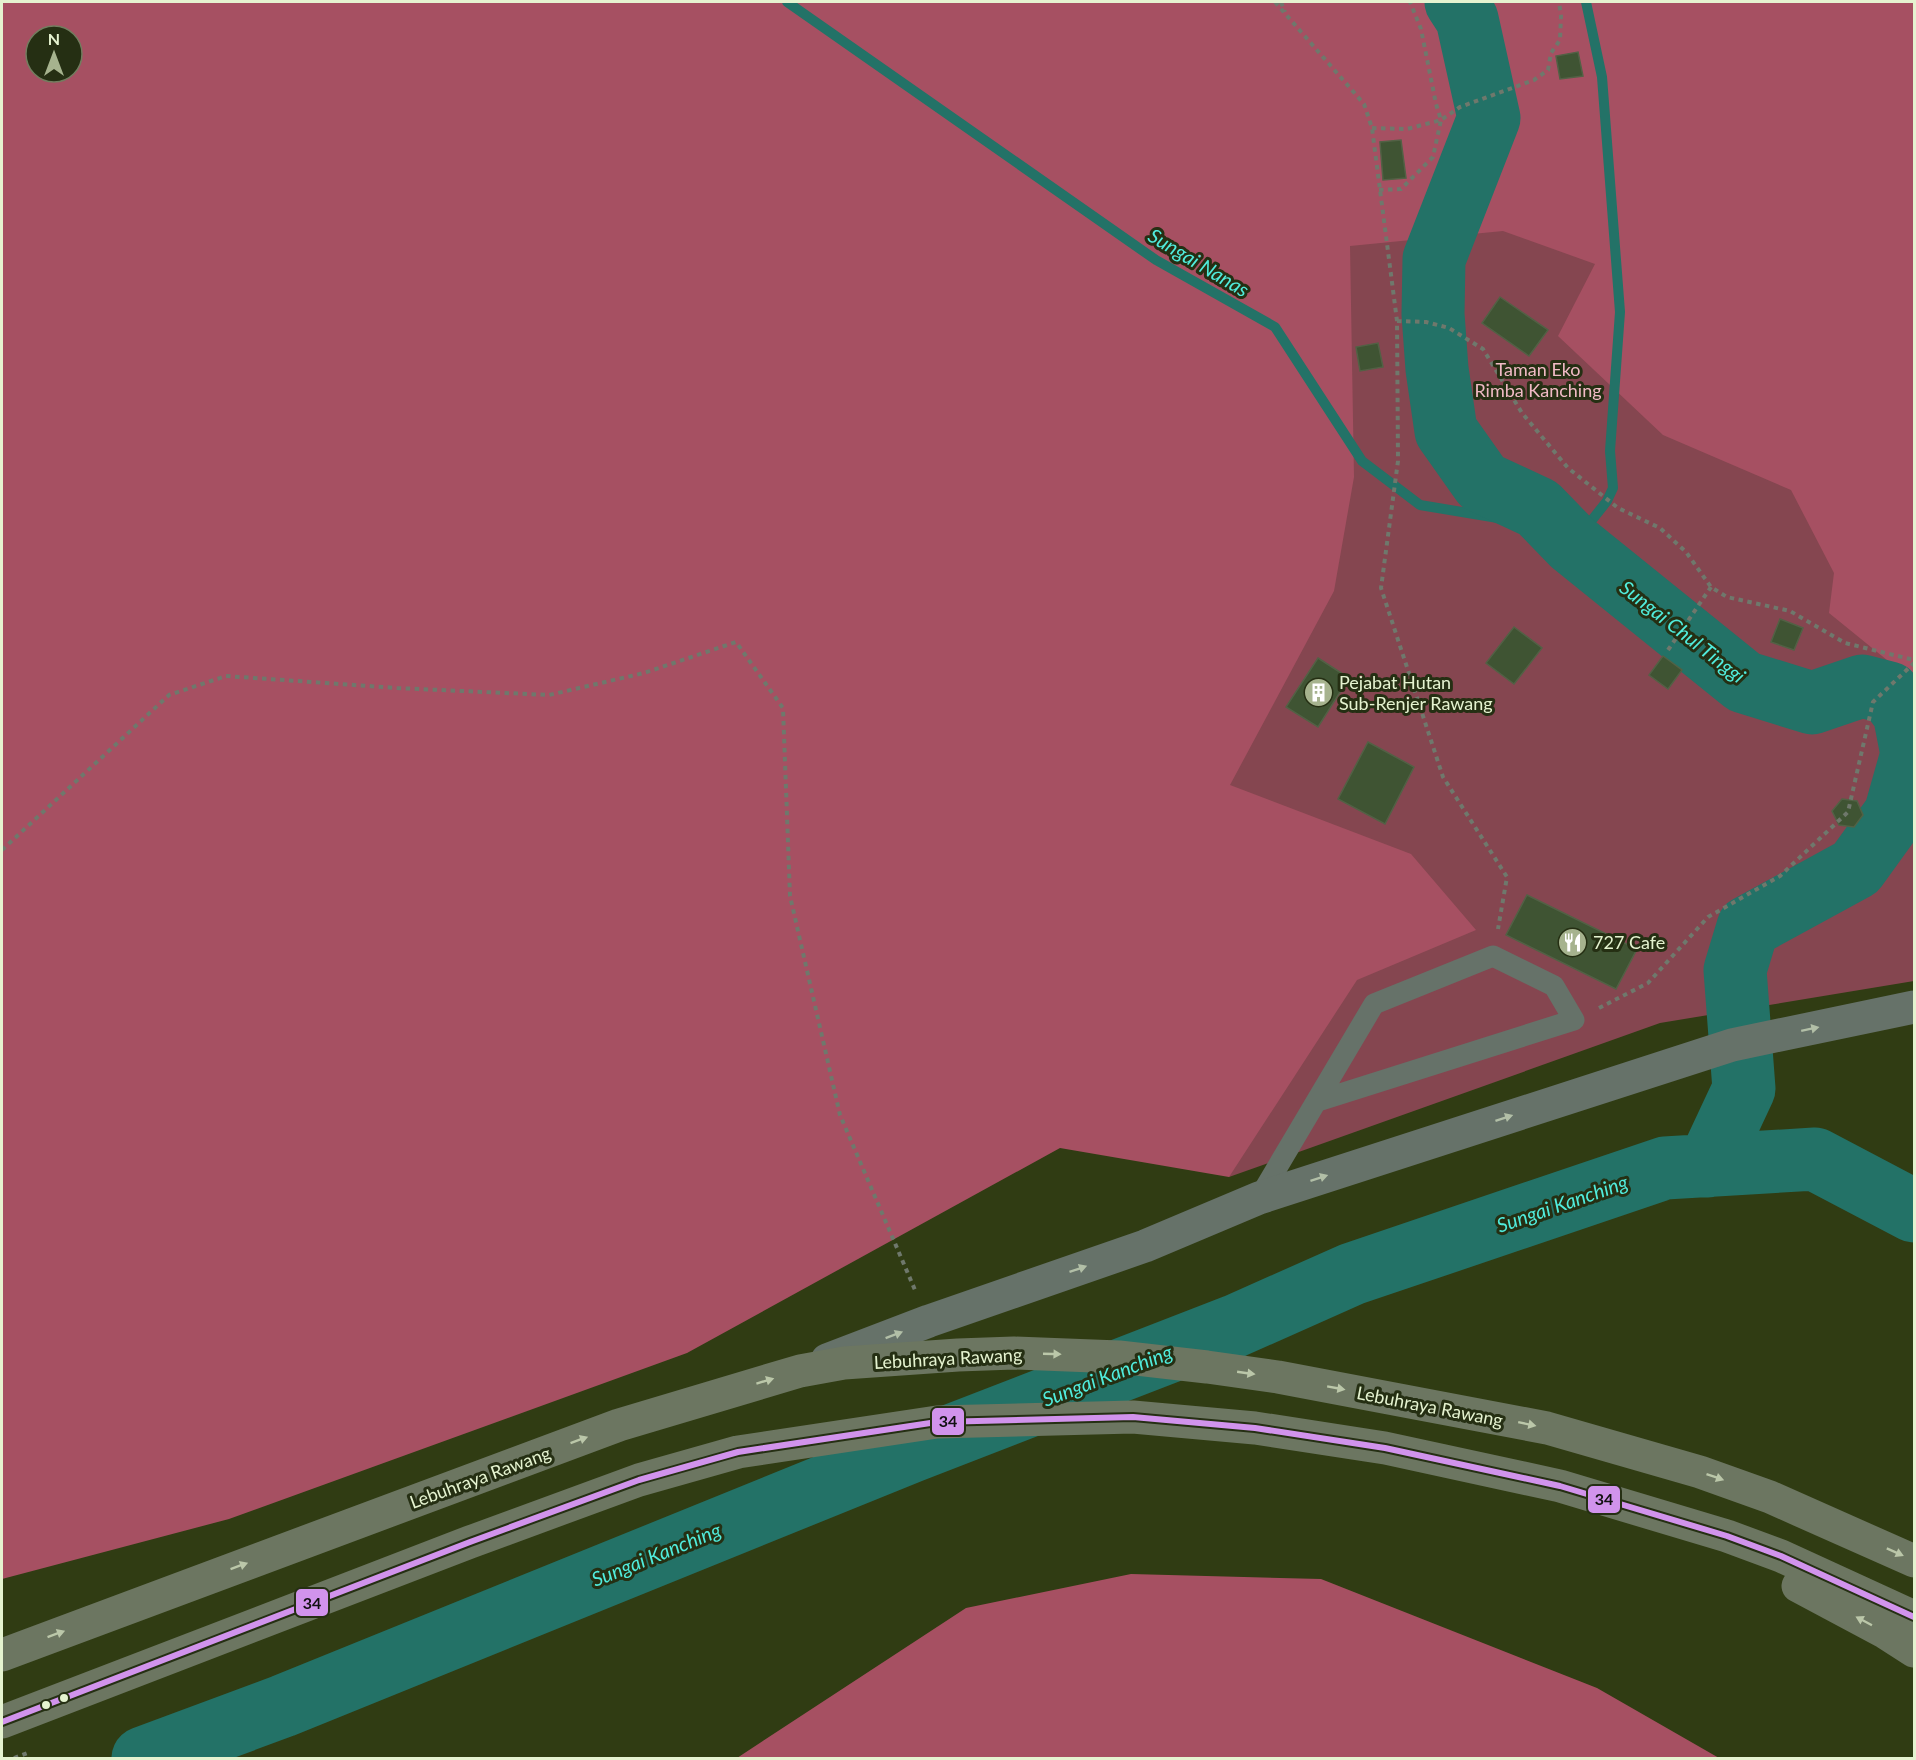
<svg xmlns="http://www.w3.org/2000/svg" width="1916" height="1760" font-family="Lato,sans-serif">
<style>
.green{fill:#854650}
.forest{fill:#a65062;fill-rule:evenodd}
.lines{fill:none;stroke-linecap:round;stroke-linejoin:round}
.stream{stroke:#237267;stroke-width:10}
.river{stroke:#237267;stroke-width:63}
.building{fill:#3f5433;stroke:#526145;stroke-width:1.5}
.path{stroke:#6f786c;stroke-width:4;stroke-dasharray:4.5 4.5;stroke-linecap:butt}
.lane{stroke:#667269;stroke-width:21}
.street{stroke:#667269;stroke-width:33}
.highway{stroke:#6c7661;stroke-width:33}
.bus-1-casing{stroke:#252f13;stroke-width:10}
.bus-1{stroke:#d193ec;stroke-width:6}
.oneway{fill:#b2bfa7}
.oneway2{fill:#bbc7a9}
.bus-dot{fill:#e5f3d0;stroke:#252f13;stroke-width:2}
.labels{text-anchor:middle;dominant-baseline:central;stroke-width:6;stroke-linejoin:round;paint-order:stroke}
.park-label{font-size:18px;fill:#f1bac5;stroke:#252f13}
.poi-label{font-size:18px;fill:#e5f3d0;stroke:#252f13;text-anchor:start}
.street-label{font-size:18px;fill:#e5f3d0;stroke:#252f13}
.water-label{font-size:20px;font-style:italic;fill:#50ecdc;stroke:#252f13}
.line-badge{stroke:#252f13;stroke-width:2}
.pale-badge-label{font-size:16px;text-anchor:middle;font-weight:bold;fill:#111}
</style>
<rect width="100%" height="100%" fill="#303c13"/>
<path class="green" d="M1126 2H1914V981L1660 1023 1229 1177Z"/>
<path class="forest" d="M2 2H1914V682L1829 613 1834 573 1791 490 1663 435 1558 336 1595 264 1503 231 1350 246 1354 477 1334 591 1230 785 1411 854 1476 930 1357 980 1229 1177 1060 1148 687 1353 229 1519 2 1579ZM36 36H72V72H36Z
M1131 1574 1321 1579 1597 1688 1719 1758H737L966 1608Z"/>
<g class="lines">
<path class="stream" d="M787 2 1156 260 1275 327 1362 461 1420 505 1498 518 1573 544 1607 501 1613 488 1610 451 1620 312 1602 77 1586 2"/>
<path class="river" d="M1456 2 1467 19 1489 118 1434 259 1433 314 1437 369 1446 431 1482 482 1538 508 1573 544 1744 682 1812 703 1862 686 1889 693 1904 713 1912 754 1895 814 1856 868 1748 927 1735 970 1744 1089 1708 1166
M143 1758 283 1706 912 1451 1235 1326 1352 1274 1665 1168 1815 1159 1914 1211"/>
</g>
<path class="building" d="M1578 52 1583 76 1560 79 1556 56Z
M1401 140 1406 178 1383 180 1380 142Z
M1500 297 1548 330 1529 356 1482 323Z
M1378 343 1383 367 1360 371 1356 347Z
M1780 619 1803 628 1794 650 1771 642Z
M1514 627 1542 648 1514 684 1486 663Z
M1663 656 1682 670 1668 689 1649 675Z
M1318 658 1349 678 1318 727 1286 707Z
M1368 742 1414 767 1385 824 1338 799Z
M1842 799 1857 801 1863 815 1854 827 1839 825 1832 811Z
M1527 895 1637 949 1616 989 1506 935Z"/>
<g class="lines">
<path class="path" d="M1275 2 1364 104 1372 128 1397 321 1398 461 1381 588 1443 777 1507 877 1498 929
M1281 2 1285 12
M1372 128 1407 129 1441 120 1460 107 1534 80 1548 70 1551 53 1560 40 1561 16 1559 2
M1379 190 1401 189 1433 157 1441 120 1436 104 1421 29 1410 2
M1397 321 1426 322 1449 328 1483 349 1522 413 1568 468 1618 508 1660 528 1686 552 1711 587 1727 597 1790 611 1845 643 1914 660
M1668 650 1711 587
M2 850 169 695 226 676 397 688 549 695 644 673 736 642 783 708 790 896 840 1115 915 1290
M1599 1008 1648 983 1708 917 1780 876 1848 812 1873 702 1914 663
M14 1758 30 1752"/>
<path class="lane" d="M1259 1198 1374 1004 1493 956 1554 986 1574 1020 1318 1101"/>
<path class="street" d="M827 1360 929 1321 1145 1246 1259 1198 1732 1045 1914 1007"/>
<path class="highway" d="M1798 1586 1886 1633 1914 1651
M2 1655 619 1425 800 1371 844 1363 958 1355 1014 1353 1119 1357 1207 1367 1278 1377 1547 1428 1700 1472 1770 1497 1914 1561
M2 1722 470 1542 639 1480 738 1452 937 1422 1133 1417 1255 1428 1385 1448 1560 1486 1727 1536 1781 1556 1914 1617"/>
<defs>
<path id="bus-1" d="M2 1722 470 1542 639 1480 738 1452 937 1422 1133 1417 1255 1428 1385 1448 1560 1486 1727 1536 1781 1556 1914 1617"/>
</defs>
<use href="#bus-1" class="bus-1-casing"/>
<use href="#bus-1" class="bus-1"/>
</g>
<defs><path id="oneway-solid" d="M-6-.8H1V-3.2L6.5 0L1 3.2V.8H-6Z" transform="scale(1.5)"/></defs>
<g class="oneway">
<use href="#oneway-solid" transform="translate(1810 1029) rotate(-12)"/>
<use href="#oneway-solid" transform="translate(1504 1118) rotate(-18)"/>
<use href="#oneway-solid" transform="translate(1319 1178) rotate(-18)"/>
<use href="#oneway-solid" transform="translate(1078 1269) rotate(-19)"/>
<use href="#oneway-solid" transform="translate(894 1335) rotate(-21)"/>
</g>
<g class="oneway2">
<use href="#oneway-solid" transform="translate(1052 1354) rotate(2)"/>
<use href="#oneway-solid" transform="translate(1246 1373) rotate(8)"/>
<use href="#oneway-solid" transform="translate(765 1381) rotate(-17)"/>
<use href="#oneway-solid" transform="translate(1336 1388) rotate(10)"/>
<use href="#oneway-solid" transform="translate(1527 1424) rotate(12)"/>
<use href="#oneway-solid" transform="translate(579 1440) rotate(-20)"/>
<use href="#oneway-solid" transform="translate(1715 1477) rotate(19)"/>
<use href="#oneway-solid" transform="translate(1895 1552) rotate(24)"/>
<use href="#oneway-solid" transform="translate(239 1566) rotate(-20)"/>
<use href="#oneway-solid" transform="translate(1864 1621) rotate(-152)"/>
<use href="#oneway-solid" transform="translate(56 1634) rotate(-20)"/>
</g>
<defs>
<symbol id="building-disc" viewBox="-11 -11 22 22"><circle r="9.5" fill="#a6b38e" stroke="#252f13"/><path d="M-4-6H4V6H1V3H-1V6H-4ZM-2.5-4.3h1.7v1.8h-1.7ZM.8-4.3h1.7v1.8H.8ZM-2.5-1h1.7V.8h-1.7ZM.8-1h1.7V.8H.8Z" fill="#fff"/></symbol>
<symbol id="restaurant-disc" viewBox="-11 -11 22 22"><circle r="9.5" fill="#a6b38e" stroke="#252f13"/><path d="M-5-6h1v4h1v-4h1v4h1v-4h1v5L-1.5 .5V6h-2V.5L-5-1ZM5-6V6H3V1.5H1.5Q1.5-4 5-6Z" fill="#fff"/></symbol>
</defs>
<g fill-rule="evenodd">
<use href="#building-disc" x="1302" y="676" width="33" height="33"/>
<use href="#restaurant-disc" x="1556" y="926" width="33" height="33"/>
</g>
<g class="bus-dot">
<circle cx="64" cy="1698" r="5"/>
<circle cx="46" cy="1705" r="5"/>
</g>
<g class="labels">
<g class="park-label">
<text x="1538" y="369">Taman Eko<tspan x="1538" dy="21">Rimba Kanching</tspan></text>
</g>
<g class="poi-label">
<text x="1339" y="682">Pejabat Hutan<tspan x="1339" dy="21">Sub-Renjer Rawang</tspan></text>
<text x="1593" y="942">727 Cafe</text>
</g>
<g class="street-label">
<text transform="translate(948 1358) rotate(-3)">Lebuhraya Rawang</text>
<text transform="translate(1430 1406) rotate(11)">Lebuhraya Rawang</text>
<text transform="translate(480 1477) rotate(-20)">Lebuhraya Rawang</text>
</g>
<g class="water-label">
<text transform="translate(1199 262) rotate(31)">Sungai Nanas</text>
<text transform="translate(1683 631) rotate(38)">Sungai Chul Tinggi</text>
<text transform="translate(1562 1203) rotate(-19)">Sungai Kanching</text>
<text transform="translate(1107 1375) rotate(-21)">Sungai Kanching</text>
<text transform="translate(656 1554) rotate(-22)">Sungai Kanching</text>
</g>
</g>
<g class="line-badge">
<rect x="931" y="1407" width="34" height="29" rx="6" fill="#d193ec"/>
<rect x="1587" y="1485" width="34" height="29" rx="6" fill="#d193ec"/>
<rect x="295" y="1588" width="34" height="29" rx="6" fill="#d193ec"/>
</g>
<g class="pale-badge-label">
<text x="948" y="1427">34</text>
<text x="1604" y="1505">34</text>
<text x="312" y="1609">34</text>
</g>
<rect width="1916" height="1760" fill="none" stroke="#e5f3d0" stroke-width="6"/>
<g transform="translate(54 54)"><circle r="28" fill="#252f13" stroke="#727d5f" stroke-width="1.5"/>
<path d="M0-4.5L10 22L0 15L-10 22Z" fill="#a6b38e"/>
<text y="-9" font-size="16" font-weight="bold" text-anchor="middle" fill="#e5f3d0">N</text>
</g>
</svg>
